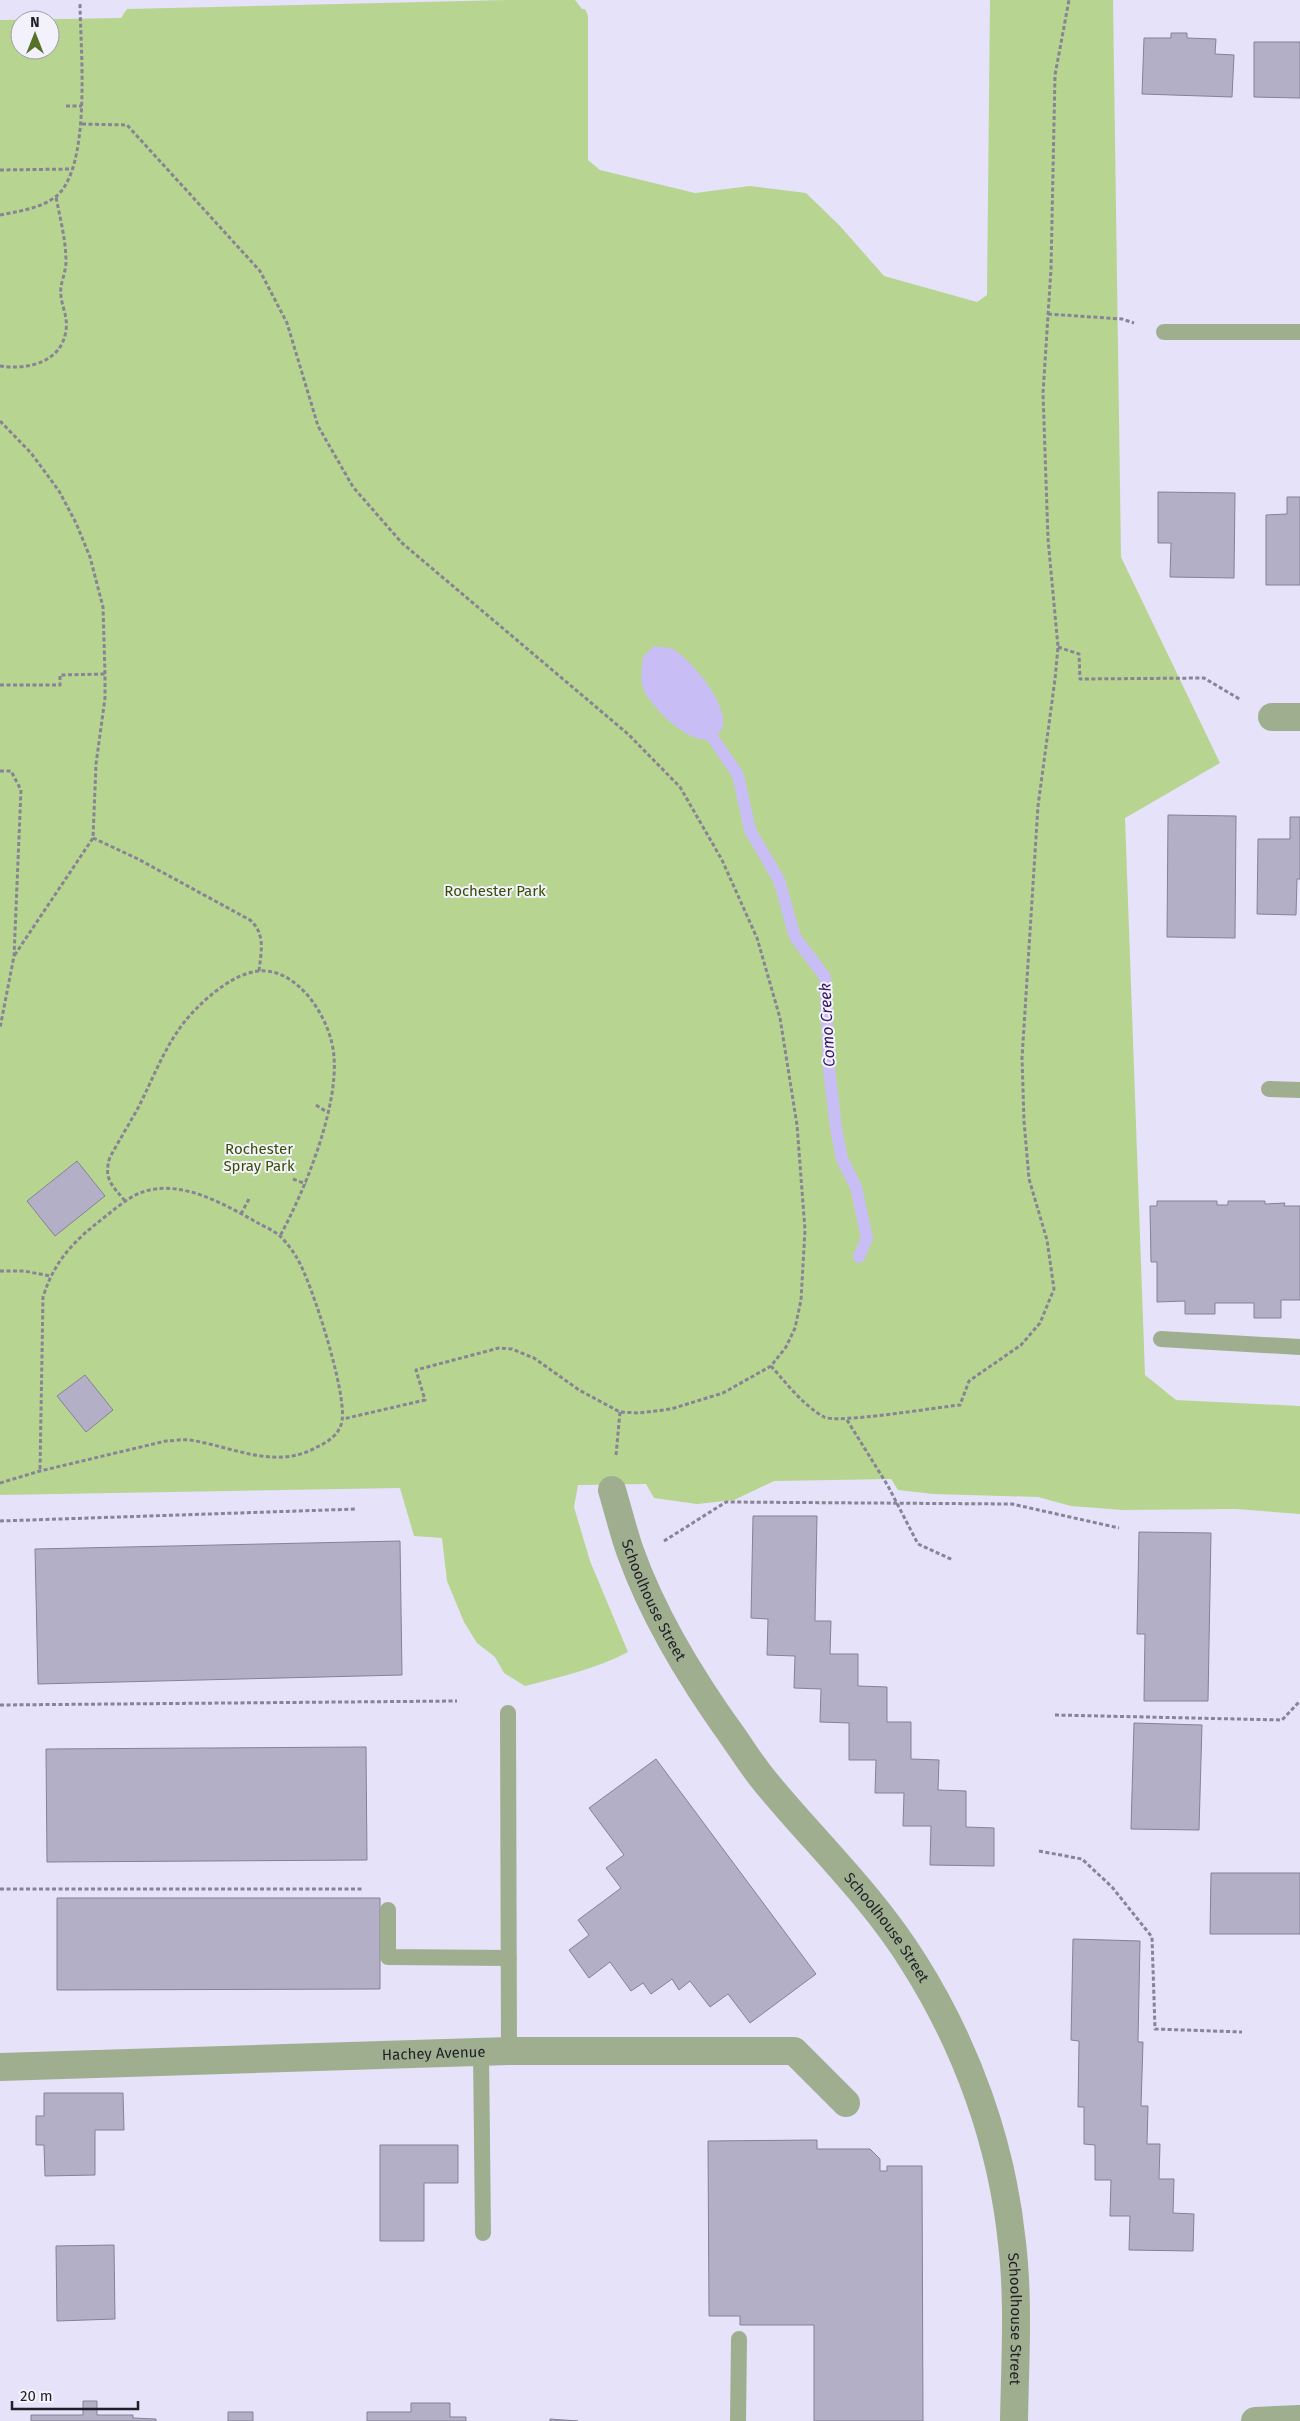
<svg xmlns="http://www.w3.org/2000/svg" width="1300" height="2421" font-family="'Fira Sans',sans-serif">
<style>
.green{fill:#b7d590;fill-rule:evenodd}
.water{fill:#c9bdf6}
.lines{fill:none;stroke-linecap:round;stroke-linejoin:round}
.stream{stroke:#c9bdf6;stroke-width:12}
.building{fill:#b3afc6;stroke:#858197}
.path{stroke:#878495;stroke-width:3;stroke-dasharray:4 2.5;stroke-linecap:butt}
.service{stroke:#a0ae90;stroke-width:16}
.minor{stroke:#a0ae90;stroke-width:28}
.tertiary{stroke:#a0ae90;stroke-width:28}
.labels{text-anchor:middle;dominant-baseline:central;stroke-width:4;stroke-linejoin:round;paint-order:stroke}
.park-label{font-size:15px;fill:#364f00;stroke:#f3f1fb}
.street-label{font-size:15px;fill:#201f27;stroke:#f3f1fb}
.water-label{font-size:16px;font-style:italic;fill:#351767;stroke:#f3f1fb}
</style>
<rect width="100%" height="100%" fill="#e6e2fa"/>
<path class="green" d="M507 0H575L582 9H585L588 16V160L600 170 695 193 750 186 806 193 840 226 884 276 977 302 987 295 990 0H1113L1121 557 1220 763 1125 818 1145 1375 1176 1400 1300 1406V1514L1236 1509 1123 1510 1071 1506 1038 1497 933 1494 898 1490 891 1479 774 1481 734 1500 697 1504 654 1498 646 1484 578 1485 574 1507 590 1561 628 1652C596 1669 560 1677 525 1686L504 1673 495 1657 477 1643 464 1622 447 1581 442 1538 414 1536 400 1488 0 1495V20L121 18 127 9ZM20 20H50V50H20Z"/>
<path class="water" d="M654 646C659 647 667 647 673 649 691 659 746 722 713 738 693 749 649 706 643 688 640 679 642 666 643 657Z"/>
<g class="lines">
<path class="stream" d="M704 725 738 775 750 830 779 880 795 937 825 977 829 1068 836 1128 842 1159 856 1187 867 1238 859 1257"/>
</g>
<path class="building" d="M1171 33H1187V38L1216 39 1215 54 1234 55 1232 97 1142 94 1144 38H1171Z
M1254 42H1300V98L1254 97Z
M1158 492 1235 493 1234 578 1170 577 1171 543H1158Z
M1287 497H1300V585H1266V515L1287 514Z
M1168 815 1236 816 1235 938 1167 937Z
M1290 817H1300V879H1297L1296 915 1257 914 1258 839H1290Z
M77 1161 105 1196 55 1236 27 1201Z
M1157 1201H1217V1205H1228V1201H1265V1204L1285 1203 1284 1206H1300V1300H1281V1318H1254V1303H1215V1314H1185V1301L1157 1302V1262H1151L1150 1206H1157Z
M85 1375 113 1410 86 1432 57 1396Z
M753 1516H817L815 1621H831L830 1654H858V1686L887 1687V1722H911V1759L939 1760 938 1790 966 1791V1827L994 1828V1866L930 1865 931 1826H903L904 1793H875L876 1760H849V1723L820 1722 821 1689 794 1688 795 1656 767 1655 768 1619 751 1618Z
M1139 1532 1211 1533 1208 1701H1144L1145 1634H1137Z
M400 1541 402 1675 38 1684 35 1549Z
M1134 1723 1202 1725 1199 1830 1131 1829Z
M366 1747 367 1860 47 1862 46 1749Z
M656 1759 816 1974 750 2023 728 1994 710 2007 690 1981 679 1990 672 1979 651 1994 643 1983 631 1991 610 1962 589 1978 569 1950 589 1935 578 1920 621 1888 606 1868 624 1855 589 1808Z
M1211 1873H1300V1934H1210Z
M57 1898H380V1989L57 1990Z
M1073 1939 1140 1941 1138 2042H1143L1141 2106H1148L1147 2144H1160L1159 2179H1174L1173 2213 1194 2214 1193 2251 1129 2250 1130 2216H1110L1111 2180H1095V2145L1084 2144V2107H1078L1079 2041 1071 2040Z
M44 2093H123L124 2130H95V2175L45 2176 44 2145H36V2116H44Z
M817 2140V2149H870L880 2159V2171H887V2166H922L923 2421H814V2325H740V2316H709L708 2141Z
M380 2145H458V2183H424V2241H380Z
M114 2245 115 2319 57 2321 56 2246Z
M83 2401H97V2415H133V2418L156 2419V2421H31V2415H83Z
M411 2403H450V2417H466V2421H367V2412H411Z
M228 2412H253V2421H228Z
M550 2419 578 2421H550Z"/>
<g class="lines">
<path class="path" d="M66 106H82
M82 124 127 125 260 271 287 323 318 426 353 487 402 543 628 734 680 787 722 860 757 938 780 1018 797 1125 805 1230 801 1300 795 1328 786 1347 771 1366 723 1393 671 1409 639 1413 620 1412 579 1390 534 1358 512 1349 499 1348 416 1370 425 1400 343 1419
M0 170 72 169
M0 215C19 211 38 209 54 198 93 171 80 45 80 2
M1048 314 1122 319 1134 323
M0 366C27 370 62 363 66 330 68 317 62 307 61 296 59 285 66 273 66 262 66 240 60 218 56 197
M0 421 31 453 59 491 76 523 90 557 103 607 105 674V698L96 764 93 838 14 956
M1058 647 1079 654 1080 679 1204 678 1241 700
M0 685H60V675L105 674
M0 771H11L21 790 14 956 0 1028
M93 838 138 859 250 920C266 934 261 952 259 971
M316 1105 327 1112
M293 1179 306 1184
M125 1201C112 1185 103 1179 110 1157 119 1141 129 1124 138 1108 156 1073 168 1036 197 1008 213 992 235 974 258 971 299 967 332 1021 334 1057 338 1109 305 1190 280 1236
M241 1214 250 1197
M0 1271H24L50 1276
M771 1366C787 1384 803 1405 824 1417 836 1424 939 1407 960 1405L969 1381 1021 1345 1040 1323 1054 1289 1047 1240 1029 1179 1024 1121 1022 1058 1038 806 1055 679 1058 647 1048 539 1043 393 1051 269 1055 75 1069 0
M847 1420 888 1486 918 1544 953 1560
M616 1455 620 1412
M0 1483 40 1471 166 1441C173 1441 181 1439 189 1440 232 1446 275 1471 317 1447 328 1442 340 1434 342 1421 347 1393 312 1283 297 1258 293 1251 286 1242 281 1237 275 1231 265 1227 258 1223 229 1207 191 1184 155 1189 136 1191 121 1204 106 1216 75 1240 55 1259 43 1297L40 1471
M0 1521 357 1509
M664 1541 726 1502 1012 1504 1119 1528
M0 1705 457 1701
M1055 1715 1282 1720 1300 1701
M1039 1851 1082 1859 1112 1887 1152 1937 1155 2029 1242 2032
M0 1889H364"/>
<path class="service" d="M1164 332H1300
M1269 1089 1300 1090
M1161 1339 1300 1347
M508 1713 509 2051
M388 1910V1957L509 1958
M481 2051 483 2233
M738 2421 739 2339"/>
<g class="minor">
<path d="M1272 717H1300"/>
<path id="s1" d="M612 1490C618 1510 623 1531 630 1551 654 1618 692 1680 734 1738 745 1754 755 1770 768 1785 817 1844 873 1897 914 1963 967 2047 1002 2144 1012 2243 1019 2302 1015 2362 1014 2421"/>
<path id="s2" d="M0 2067 509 2051H794L846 2103"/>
</g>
<path class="tertiary" d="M1255 2421 1300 2419"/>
</g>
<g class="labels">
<g class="park-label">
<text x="495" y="891">Rochester Park</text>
<text x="259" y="1149">Rochester<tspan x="259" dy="17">Spray Park</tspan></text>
</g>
<g class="street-label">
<text stroke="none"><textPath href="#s1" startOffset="118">Schoolhouse Street</textPath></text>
<text stroke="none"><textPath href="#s1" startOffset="522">Schoolhouse Street</textPath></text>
<text stroke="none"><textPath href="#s2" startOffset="434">Hachey Avenue</textPath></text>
<text stroke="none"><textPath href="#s1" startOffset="942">Schoolhouse Street</textPath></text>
</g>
<g class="water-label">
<text transform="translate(827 1025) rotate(-93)">Como Creek</text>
</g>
</g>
<g transform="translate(35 35)"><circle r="24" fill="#f3f1fb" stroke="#9f9da6"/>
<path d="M0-4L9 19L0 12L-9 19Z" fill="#567226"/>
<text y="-8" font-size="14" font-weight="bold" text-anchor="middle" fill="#201f27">N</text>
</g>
<path d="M12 2401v8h126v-8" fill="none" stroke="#201f27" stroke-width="2.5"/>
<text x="20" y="2401" font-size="15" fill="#201f27" stroke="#f3f1fb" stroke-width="4" paint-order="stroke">20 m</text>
</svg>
